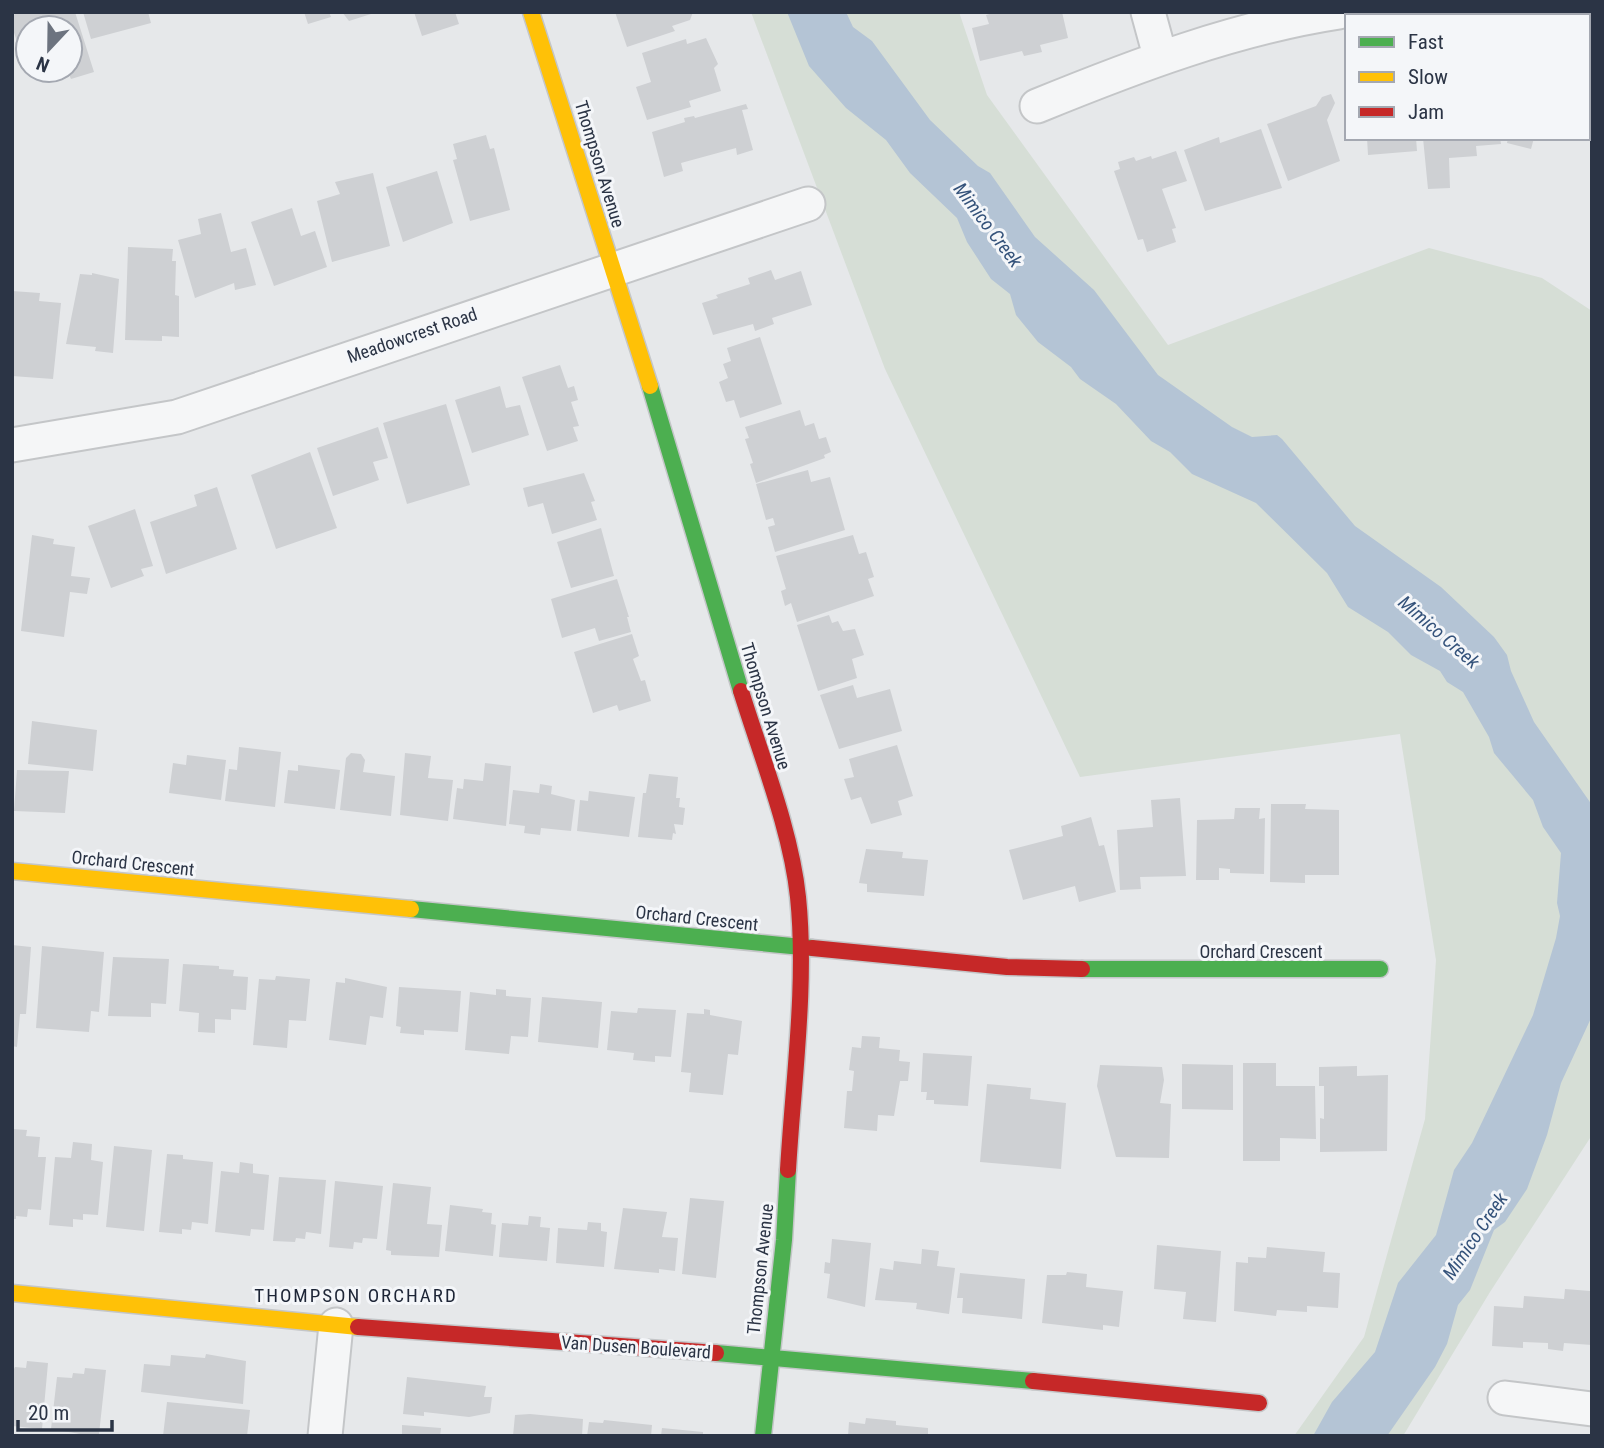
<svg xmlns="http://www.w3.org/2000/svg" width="1604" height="1448" font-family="'Roboto Condensed',sans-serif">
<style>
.green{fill:#d6ded6}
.water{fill:#b4c4d5}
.building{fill:#ced0d3}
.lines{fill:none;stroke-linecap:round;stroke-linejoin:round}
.street-casing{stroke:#c4c6c8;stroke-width:37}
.fast-casing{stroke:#c4c6c8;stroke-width:19}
.slow-casing{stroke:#c4c6c8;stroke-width:19}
.jam-casing{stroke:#c4c6c8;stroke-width:19}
.street{stroke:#f5f6f7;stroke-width:33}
.fast{stroke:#4caf50;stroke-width:16}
.slow{stroke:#ffc107;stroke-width:16}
.jam{stroke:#c62828;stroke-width:16}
.labels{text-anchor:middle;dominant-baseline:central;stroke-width:6;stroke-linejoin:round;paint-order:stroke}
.street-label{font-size:18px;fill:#2b3445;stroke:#f4f6f9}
.water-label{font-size:19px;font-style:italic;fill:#34527a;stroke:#f4f6f9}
.neighbourhood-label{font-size:19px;letter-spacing:2px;fill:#1d2536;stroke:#f4f6f9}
</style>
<rect width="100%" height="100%" fill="#e6e8ea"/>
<path class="green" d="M751 12H959L987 95 1168 345 1429 248 1542 278 1592 311V1135L1490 1292 1403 1436H1294L1364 1337 1425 1119 1436 960 1400 734 1080 777 885 369Z"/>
<path class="water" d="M787 12H846L853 27 872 41 930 120 978 166 990 173 1035 237 1094 290 1158 375 1232 427 1252 437 1277 435 1282 439 1355 526 1441 587 1494 637 1507 655 1511 671 1534 722 1592 805V1016L1561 1083 1547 1135 1527 1189 1505 1222 1494 1230 1470 1290 1458 1305 1447 1344 1435 1367 1387 1436H1313L1332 1402 1375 1352 1398 1283 1436 1235 1454 1170 1472 1143 1533 1015 1556 938 1560 916 1557 903 1561 853 1543 827 1533 800 1494 753 1489 737 1463 692 1447 682 1440 671 1411 655 1388 632 1348 607 1327 573 1256 503 1192 474 1170 452 1151 441 1116 404 1080 379 1071 367 1038 342 1016 315 1010 294 991 279 967 242 957 218 910 173 886 140 846 108 809 66Z"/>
<path class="building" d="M22 12H75L94 72 71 79 67 70H70V28H28V51L21 53 12 27V15Z
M83 12H148L151 23 91 39Z
M304 12H329L331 17 308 24Z
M342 12H370L371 14 349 21Z
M414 12H455L459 24 422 36Z
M615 12H693L690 20 672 26 675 31 627 47Z
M996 12H1062L1068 38 1040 45 1042 52 1024 56 1022 51 980 61 972 28 989 24 986 15Z
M706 38 718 64 714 68 721 91 689 101 691 107 647 120 636 87 651 82 642 53 686 39 687 44Z
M1331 94 1335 103 1327 120 1340 161 1288 181 1267 124 1316 106 1322 97Z
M746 104 748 109 742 110 753 150 737 155 736 148 681 163 683 171 664 177 652 132 685 122 684 118 694 116 695 118Z
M1261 129 1282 188 1205 211 1184 150 1219 137 1220 143Z
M486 135 490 149 494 148 510 210 470 221 453 160 457 159 453 144Z
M1367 138H1416L1417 151 1368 155Z
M1423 138H1500L1501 144 1476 146 1477 156 1449 158 1450 188 1428 189Z
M1508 138H1534L1531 149 1507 143Z
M1176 151 1187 181 1162 189 1176 228 1172 229 1176 242 1147 252 1143 239 1138 240 1114 171 1120 169 1118 162 1134 157 1136 161 1151 156 1152 159Z
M437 171 453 223 403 242 386 187Z
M373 173 390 246 332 262 317 201 340 194 335 182Z
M292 208 301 236 315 231 327 267 274 286 251 222Z
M221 213 231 252 246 248 256 285 235 290 234 283 195 298 178 240 201 234 198 219Z
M128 247 173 249 172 261H176L175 295 179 296V337L162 336V341L125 340Z
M771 270 775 280 801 271 812 305 772 318 774 324 755 331 753 324 713 335 702 303 718 298 716 295 750 284 748 278Z
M92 273 119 279 113 353 95 351 96 347 66 344 80 274 92 275Z
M12 291 40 293 39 301 61 303 53 379 12 376Z
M760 337 782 404 740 418 734 400 726 402 719 382 728 378 723 364 731 361 727 348Z
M560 365 568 388 574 386 578 400 571 402 579 426 573 427 578 441 547 451 522 377Z
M500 386 506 408 520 405 529 435 472 453 455 400Z
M446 404 470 485 407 504 383 423Z
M800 410 805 426 814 423 819 439 826 437 831 452 824 455 825 458 756 483 750 464 753 463 745 439 749 438 745 427Z
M378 427 388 458 373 462 379 480 333 496 317 448Z
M310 452 337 528 276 549 251 475Z
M808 470 811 482 830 477 845 530 775 552 768 527 775 525 773 518 766 520 756 484Z
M584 473 595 501 591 502 597 520 552 534 543 503 528 507 523 488Z
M217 487 237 549 166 574 150 522 197 506 194 495Z
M135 509 153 566 141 569 144 576 111 588 88 526Z
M601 528 614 576 571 588 557 542Z
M32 535 54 539 53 544 75 547 71 576 90 578 87 594 70 592 64 637 21 631Z
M853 535 859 554 866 552 874 577 868 579 874 596 797 622 791 603 785 606 781 591 786 589 776 556Z
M617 579 629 617H627L631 632 599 641 595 628 562 638 551 599Z
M829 615 832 623 838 621 843 631 855 629 864 655 852 659 857 678 818 691 797 625Z
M632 634 639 656 633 659 641 681 645 680 651 701 619 711 617 705 593 713 574 652Z
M853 685 857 698 890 689 902 731 839 749 820 695Z
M32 721 97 730 93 771 28 764Z
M897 745 913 796 898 801 902 815 871 824 861 797 851 800 844 779 854 777 849 759Z
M239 747 281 752 275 807 225 801 229 769 237 770Z
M351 753 361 754 365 760 363 772 395 776 391 816 340 810 346 758Z
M405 753 431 756 428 778 453 780 448 821 400 815Z
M187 755 226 760 221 800 169 793 173 763 186 765Z
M485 763 511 766 506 826 453 819 457 788 463 789 464 779 483 781Z
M298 765 340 770 335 809 284 803 288 770 298 771Z
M17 770 69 771 65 813 14 811Z
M649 774 678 777 676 798H680L679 807 685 808 683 825 674 824 676 834 673 833 672 840 638 837 643 793H646Z
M540 784 552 786 551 794 575 800 571 831 541 828 540 835 524 833 525 826 509 824 513 790 539 793Z
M589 791 635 797 629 837 577 831 580 800 588 801Z
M1180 798 1186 876 1140 877 1141 889 1120 890 1117 830 1153 827 1151 800Z
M1271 804H1306L1305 809 1339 810V875H1305V883L1270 882Z
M1235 808H1260L1259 819 1265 818 1264 874 1230 873V869L1219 868V880H1196L1197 820 1234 819Z
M1091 817 1099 846 1104 845 1116 892 1079 902 1075 886 1023 900 1009 850 1063 836 1061 826Z
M866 849 903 852 902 858 928 860 924 896 867 892V884L859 883Z
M12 945 31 947 26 1014H20L17 1047 12 1046Z
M42 946 104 952 99 1012 91 1011 89 1032 36 1028Z
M113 957 169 959 166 1004 151 1003V1017L108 1016Z
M183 964 219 966V969L234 970 233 976 248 977 246 1010 231 1009V1020L215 1019V1033L198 1032 199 1013 179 1011Z
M276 976 310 979 306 1021 289 1020 287 1048 253 1045 259 979 275 980Z
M345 978 387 987 383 1018 370 1016 366 1045 329 1040 336 982 345 983Z
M399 987 461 991 458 1032 424 1030V1035L400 1033 401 1027 396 1026Z
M496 989 506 990V996L531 998 528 1037 511 1036 509 1054 465 1050 470 992 496 995Z
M542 997 602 1002 598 1048 538 1042Z
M638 1008 676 1010 671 1057 655 1056V1062L633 1060 634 1053 607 1050 611 1011 637 1013Z
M704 1009 710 1010V1015L742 1021 738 1055 728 1054 723 1095 689 1092 691 1073 681 1072 687 1013 704 1014Z
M862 1036 880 1037 879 1048 900 1050 899 1061 910 1062 908 1081H900L894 1116 878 1115 877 1131 844 1128 847 1091H852L854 1071 849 1070 852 1047 861 1048Z
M923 1053 972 1056 968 1106 934 1104V1100H926L927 1092H921Z
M1243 1063H1276V1086H1315L1316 1139 1280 1138V1161H1243Z
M1182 1064 1233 1065V1110L1182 1109Z
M1100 1065 1162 1067 1164 1080 1160 1103 1171 1104 1169 1158 1116 1157 1097 1086Z
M1357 1066V1076L1388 1075 1387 1151 1320 1152V1118L1324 1119V1086H1319V1067Z
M987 1084 1031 1088 1030 1099 1066 1103 1061 1169 980 1162Z
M12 1129 27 1130 26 1136 40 1137 38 1157H46L41 1210 28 1209 27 1217 16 1216V1219H12Z
M73 1142 92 1144 91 1160 103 1162 98 1215 83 1214V1220L73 1219V1227L49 1225 55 1157 71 1158Z
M114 1146 152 1150 144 1231 106 1227Z
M167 1154 183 1155V1159L213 1162 208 1224 192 1222 191 1230 182 1229V1234L159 1232Z
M240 1162 253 1164V1173L269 1175 264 1230 251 1229 250 1236 215 1232 221 1171 239 1173Z
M279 1177 326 1180 321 1234 306 1232 305 1239 296 1238 295 1242 273 1241Z
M335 1181 383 1186 377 1239 363 1238 362 1243 354 1242 353 1249 329 1247Z
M393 1183 431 1187 427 1224 442 1225 439 1257 391 1255V1251L386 1250Z
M690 1198 724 1201 716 1278 682 1274Z
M450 1205 483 1209 482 1212 492 1213 491 1224 496 1225 493 1256 445 1251Z
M623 1208 667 1212 662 1237 678 1238 675 1271 659 1269V1273L614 1269Z
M529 1216 541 1217 540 1227 550 1228 547 1261 499 1257 502 1223 528 1225Z
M588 1222 601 1223V1231L607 1232 604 1267 556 1263 558 1228 587 1230Z
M832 1239 871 1243 865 1307 827 1298 830 1274 824 1273 825 1262 830 1263Z
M1157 1245 1221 1251 1216 1322 1183 1319 1186 1292 1154 1289Z
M1267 1247 1325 1252 1323 1272 1340 1273 1338 1308 1307 1306V1312L1277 1310 1276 1316 1234 1311 1236 1262 1248 1263V1257L1266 1258Z
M922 1249 939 1251 937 1266 955 1268 949 1314 916 1309 917 1303 875 1300 880 1268 893 1270 894 1261 921 1264Z
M1067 1272 1087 1274 1086 1287 1123 1291 1119 1327 1103 1325V1330L1042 1323 1047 1275H1066Z
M960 1273 1025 1279 1022 1319 962 1313 963 1298H957Z
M1565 1289 1590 1291 1592 1345 1564 1343 1563 1351 1548 1349V1343L1523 1342V1348L1492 1346 1494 1306 1523 1308 1524 1296 1564 1299Z
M206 1354 246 1361 243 1404 141 1392 144 1364 170 1366 171 1355 205 1358Z
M27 1361 48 1363 42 1429 12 1426V1373L15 1367 26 1368Z
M85 1368 106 1370 99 1434 92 1436 51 1429 57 1377 72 1378 73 1373 84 1374Z
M407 1377 486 1386 484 1397H492L490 1413 469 1417 424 1412V1416L403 1414Z
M167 1402 250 1410 247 1436H163Z
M530 1414 583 1419 582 1436H513L515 1415Z
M866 1418 896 1421V1425L928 1428V1436H848L849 1422 865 1424Z
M604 1420 652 1425 651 1436H587L589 1422 603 1423Z
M402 1425 441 1428 440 1436H402Z
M662 1428 703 1432V1436H661Z"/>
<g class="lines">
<defs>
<path id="street" d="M1148 12 1160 56
M1037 106C1135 66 1235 28 1339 12
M12 445 177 417 808 204
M1505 1398 1592 1409
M325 1436 336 1325"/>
<path id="fast" d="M650 386 741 691
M411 909 812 948
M1082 969H1380
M716 1353 1033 1381
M763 1436 784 1240 788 1170"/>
<path id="slow" d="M531 12 650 386
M12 871 411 909
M12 1293 358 1327"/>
<path id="jam" d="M741 691C761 756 791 830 798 897 807 984 793 1083 788 1170
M812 948 1007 967 1082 969
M358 1327 716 1353
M1033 1381 1259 1403"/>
</defs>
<use href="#street" class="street-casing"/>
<use href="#fast" class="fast-casing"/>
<use href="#slow" class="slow-casing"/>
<use href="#jam" class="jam-casing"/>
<use href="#street" class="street"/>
<use href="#fast" class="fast"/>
<use href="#slow" class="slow"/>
<use href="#jam" class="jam"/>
</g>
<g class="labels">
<g class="street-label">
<text transform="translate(600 164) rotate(73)">Thompson Avenue</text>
<text transform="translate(412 335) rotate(-19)">Meadowcrest Road</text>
<text transform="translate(766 706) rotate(73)">Thompson Avenue</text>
<text transform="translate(133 863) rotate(6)">Orchard Crescent</text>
<text transform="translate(697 918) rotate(6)">Orchard Crescent</text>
<text x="1261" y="951">Orchard Crescent</text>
<text transform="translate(760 1269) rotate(-84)">Thompson Avenue</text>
<text transform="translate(636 1347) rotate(4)">Van Dusen Boulevard</text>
</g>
<g class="water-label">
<text transform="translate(988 225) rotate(53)">Mimico Creek</text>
<text transform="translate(1439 632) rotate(41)">Mimico Creek</text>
<text transform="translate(1475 1236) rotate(-56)">Mimico Creek</text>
</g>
<g class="neighbourhood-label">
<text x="356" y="1295">THOMPSON ORCHARD</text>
</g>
</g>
<rect width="1604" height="1448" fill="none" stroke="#2b3445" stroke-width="28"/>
<rect x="1345" y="14" width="245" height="126" fill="#f4f6f9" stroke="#a4a8b1" stroke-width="2"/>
<rect x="1359" y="37" width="35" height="10" fill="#4caf50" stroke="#a4a8b1" stroke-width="2"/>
<text x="1408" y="49" font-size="21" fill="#2b3445">Fast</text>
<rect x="1359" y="72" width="35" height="10" fill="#ffc107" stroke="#a4a8b1" stroke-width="2"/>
<text x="1408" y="84" font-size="21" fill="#2b3445">Slow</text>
<rect x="1359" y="107" width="35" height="10" fill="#c62828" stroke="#a4a8b1" stroke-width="2"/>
<text x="1408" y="119" font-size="21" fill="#2b3445">Jam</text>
<g transform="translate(49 49) rotate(202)"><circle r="33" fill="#f4f6f9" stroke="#a4a8b1" stroke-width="2"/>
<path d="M0-5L12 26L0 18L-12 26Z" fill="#6c737f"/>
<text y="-10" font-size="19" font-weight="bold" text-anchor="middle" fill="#2b3445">N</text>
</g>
<path d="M18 1420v10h94v-10" fill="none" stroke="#2b3445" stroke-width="3.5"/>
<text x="28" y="1420" font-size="21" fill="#2b3445" stroke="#f4f6f9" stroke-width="5" paint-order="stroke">20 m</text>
</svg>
